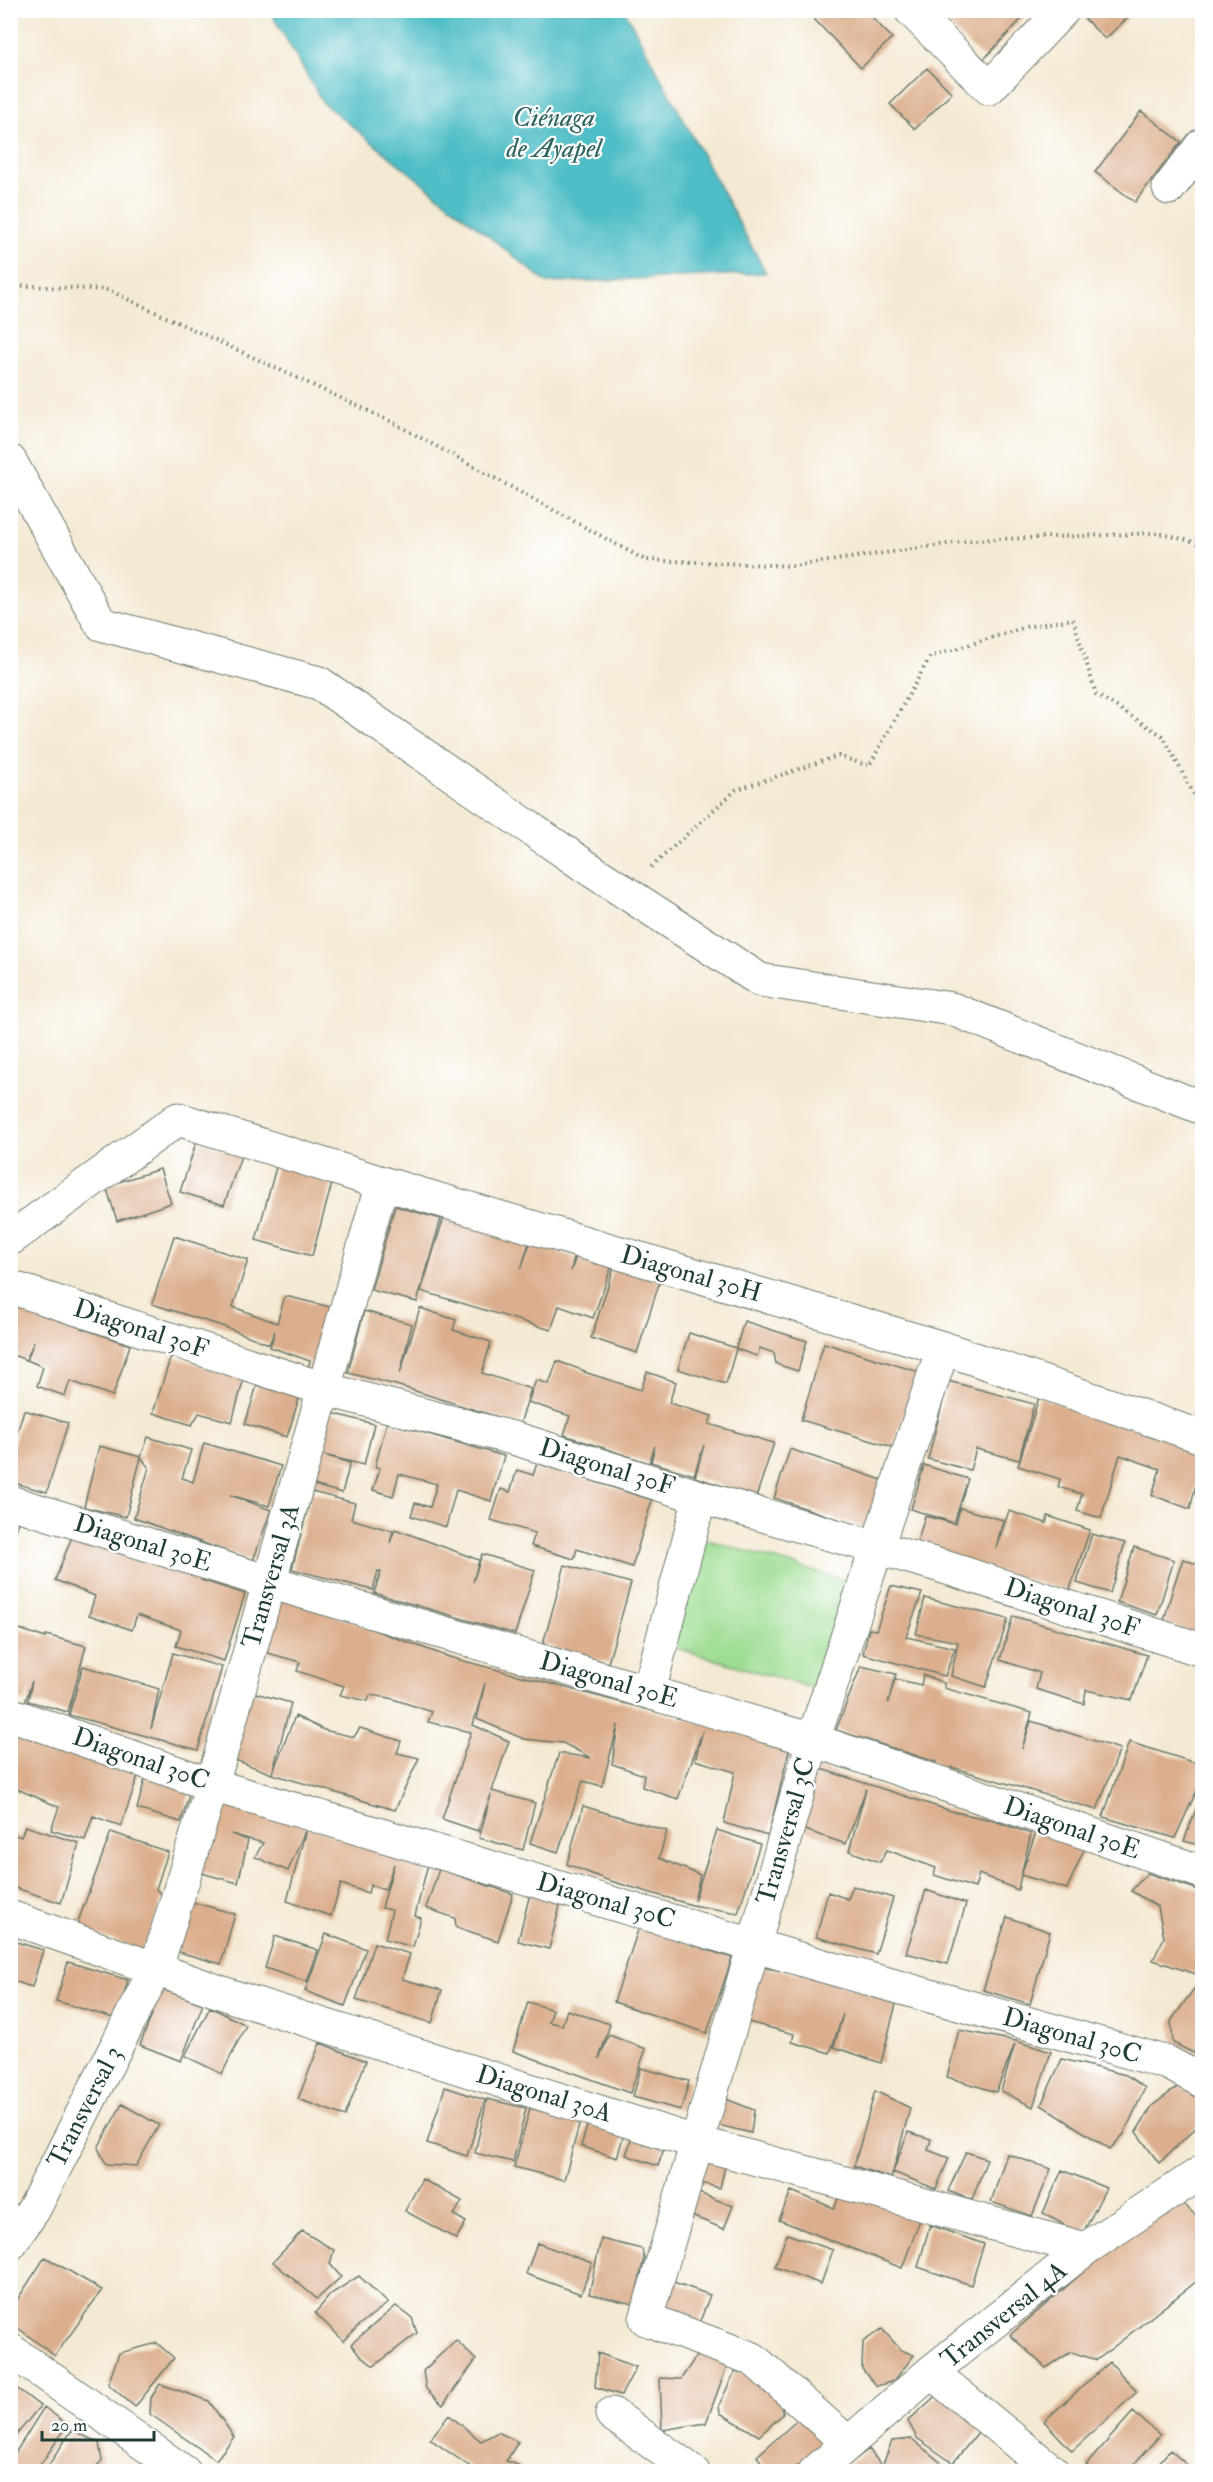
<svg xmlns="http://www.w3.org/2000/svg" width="1213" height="2482" font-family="'IM FELL Double Pica',serif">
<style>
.park{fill:#9edd93;stroke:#5e8d64;stroke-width:1.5}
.water{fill:#50bec6;stroke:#387e7d;stroke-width:1.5}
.building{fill:#dbaf8d}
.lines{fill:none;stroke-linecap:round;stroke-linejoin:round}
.minor-casing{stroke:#6a796c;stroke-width:35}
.path{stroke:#6a796c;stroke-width:4;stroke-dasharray:1.5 4.5;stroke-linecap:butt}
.minor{stroke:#fff;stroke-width:33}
.labels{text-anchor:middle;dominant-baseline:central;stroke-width:4.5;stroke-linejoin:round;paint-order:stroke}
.street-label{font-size:26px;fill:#1f3d34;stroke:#fff}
.water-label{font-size:27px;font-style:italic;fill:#2e6460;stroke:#fff}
</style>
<rect width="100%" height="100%" fill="#fff"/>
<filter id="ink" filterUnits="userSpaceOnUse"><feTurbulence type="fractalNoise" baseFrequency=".0167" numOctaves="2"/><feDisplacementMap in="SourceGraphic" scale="12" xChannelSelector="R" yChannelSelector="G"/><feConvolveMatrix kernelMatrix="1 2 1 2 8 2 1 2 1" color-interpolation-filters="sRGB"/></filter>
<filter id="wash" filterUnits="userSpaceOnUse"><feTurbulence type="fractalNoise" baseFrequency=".008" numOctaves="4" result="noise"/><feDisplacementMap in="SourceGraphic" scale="24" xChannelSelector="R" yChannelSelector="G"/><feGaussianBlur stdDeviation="1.35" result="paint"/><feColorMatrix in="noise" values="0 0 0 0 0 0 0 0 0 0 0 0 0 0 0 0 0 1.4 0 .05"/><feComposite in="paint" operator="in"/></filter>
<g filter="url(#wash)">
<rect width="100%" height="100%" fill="#f4e9d3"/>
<path class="park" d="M701 1538 852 1582 815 1689 666 1645Z"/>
<path class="water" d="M270 11H625L766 273 547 283 323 103Z"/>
<g id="blocks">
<path class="building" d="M824 10H865L892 38 861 68 814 19Z
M932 10H1030L984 59Z
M1082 10H1136L1105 39 1079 13Z
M927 68 952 93 915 129 890 104Z
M1141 111 1181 142 1135 202 1095 172Z
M197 1140 241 1156 224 1205 180 1192Z
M278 1160 334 1176 312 1256 256 1240Z
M160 1169 171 1203 117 1221 106 1186Z
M395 1206 441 1219 417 1302 371 1290Z
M444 1217 529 1243 521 1269 530 1243 574 1257 571 1271 576 1256 597 1264 600 1255 614 1260 593 1318 559 1306 551 1330 421 1291Z
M174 1236 248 1260 233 1307 277 1323 285 1296 335 1308 317 1370 308 1368 310 1361 270 1347 275 1331 269 1344 225 1327 152 1304Z
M614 1267 660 1281 637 1353 591 1338Z
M10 1303 130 1345 113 1396 70 1381 65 1396 37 1386 43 1367 27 1360 34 1341 26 1360 10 1354Z
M420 1308 456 1320 453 1330 491 1342 482 1373 531 1389 520 1424 396 1385 348 1373 364 1311 412 1324 400 1374Z
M744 1321 807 1341 798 1371 776 1364 774 1353 760 1348 757 1356 736 1349 726 1384 678 1369 689 1333 736 1348Z
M824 1343 919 1372 893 1447 801 1420Z
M171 1356 244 1378 232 1422 199 1413 192 1425 153 1413Z
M557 1361 585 1371 584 1372 641 1390 647 1372 676 1382 669 1403 712 1416 709 1424 774 1443 756 1497 695 1477 704 1445 694 1475 651 1462 655 1446 649 1463 564 1435 570 1416 528 1402 536 1380 549 1384Z
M948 1381 1034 1404 1019 1460 976 1449 970 1470 928 1459Z
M258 1382 300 1395 287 1437 245 1424Z
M1039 1397 1202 1450V1460L1190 1509 1152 1495 1160 1469 1120 1455 1101 1518 1077 1511 1082 1494 1058 1487 1060 1479 1018 1466Z
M24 1410 68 1423 47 1492 10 1482V1456Z
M328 1412 374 1424 364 1465 324 1455 350 1463 342 1493 303 1482Z
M387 1422 504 1456 491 1501 456 1490 446 1527 411 1516 415 1503 430 1507 437 1484 399 1474 393 1496 373 1490 380 1468 375 1467Z
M148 1437 191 1450 182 1478 193 1482 204 1443 281 1466 269 1506 230 1495 271 1510 253 1561 134 1518 149 1468 141 1457 126 1517 84 1507 99 1446 141 1457Z
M790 1449 885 1481 868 1529 774 1498Z
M537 1463 652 1500 632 1567 577 1549 574 1559 531 1546 535 1533 491 1520 501 1489 510 1492 517 1470 533 1475Z
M924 1465 968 1479 954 1523 911 1509Z
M312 1492 355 1503 351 1519 393 1531 390 1543 395 1529 479 1560 473 1582 482 1554 535 1570 515 1634 374 1593 381 1572 378 1571 373 1590 292 1569Z
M960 1508 1003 1520 996 1548 1009 1511 1046 1523 1048 1516 1090 1530 1069 1592 916 1547 925 1516 956 1524Z
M10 1513 20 1516 11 1548 10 1547Z
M73 1534 202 1577 201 1580 245 1594 224 1661 176 1646 181 1630 137 1615 132 1630 89 1615 95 1596 55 1580Z
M1092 1534 1125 1543 1110 1593 1077 1583Z
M1134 1547 1174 1560 1157 1615 1117 1602Z
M1183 1559 1202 1566 1201 1634 1163 1624 1173 1588Z
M565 1565 631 1583 608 1663 543 1644Z
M891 1586 922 1593 906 1637 955 1648 945 1676 863 1654 869 1629 876 1630Z
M271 1593 449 1657 790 1747 768 1836 724 1823 735 1772 695 1760 703 1730 678 1799 642 1787 644 1775 612 1764 618 1725 602 1786 583 1781 558 1852 530 1843 559 1753 591 1758 563 1743 524 1739 477 1719 485 1683 473 1725 509 1741 492 1791 535 1803 523 1850 479 1838 491 1795 478 1831 442 1819 471 1732 428 1722 432 1712 390 1698 370 1695 368 1701 340 1695 344 1686 297 1671 300 1662 257 1650Z
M925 1598 1008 1619 986 1687 951 1676 958 1642 916 1634Z
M1013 1616 1147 1655 1132 1700 1086 1690 1084 1704 1036 1689 1040 1673 1000 1660Z
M14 1627 45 1638 46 1635 86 1646 68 1712 28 1701 32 1681 25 1702 10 1697V1638Z
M173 1653 222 1667 198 1750 69 1715 83 1666 159 1689 151 1729Z
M861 1666 896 1674 888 1703 895 1679 921 1685 923 1675 944 1683V1688L1032 1713 1022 1749 1031 1721 1120 1749 1097 1810 951 1767 949 1779 933 1773 936 1762 836 1730Z
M248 1691 291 1703 272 1774 230 1758Z
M295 1716 324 1730 354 1737 360 1728 401 1741 397 1753 419 1758 395 1810 272 1774Z
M17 1727 139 1773 121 1826 93 1816 85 1840 51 1830 59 1807 10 1786V1742Z
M1129 1742 1202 1765V1779L1175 1838 1103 1817Z
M815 1767 951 1811 995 1821 1031 1834 1021 1875 1038 1827 1086 1845 1067 1889 1021 1875 1018 1890 979 1874 975 1888 934 1875 936 1868 887 1850 880 1862 849 1851 866 1789 846 1844 802 1829Z
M147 1771 192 1784 181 1822 137 1809Z
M1202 1793V1846L1184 1841Z
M219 1799 428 1864 415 1916 421 1918 413 1947 385 1939 392 1910 382 1908 394 1864 385 1890 370 1885 368 1893 341 1884 331 1916 287 1901 306 1829 288 1871 255 1857 263 1843 231 1834 248 1840 238 1883 194 1871Z
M583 1806 667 1831 659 1858 700 1875 694 1901 717 1830 760 1844 738 1913 692 1905 607 1880 567 1864Z
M25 1826 79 1843 61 1903 10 1886V1833L21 1837Z
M111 1832 168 1852 156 1889 163 1896 144 1951 76 1927Z
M439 1869 513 1894 498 1941 456 1927 455 1918 426 1908Z
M1147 1873 1202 1891V1910L1197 1935 1202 1937V1976L1153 1960 1164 1938 1158 1907 1131 1891Z
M853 1886 893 1898 876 1954 816 1937 828 1892 848 1899Z
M531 1890 562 1898 549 1949 518 1941Z
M926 1890 966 1904 948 1964 906 1953Z
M189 1901 235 1914 221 1964 175 1951Z
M1007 1917 1050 1932 1030 2004 983 1990Z
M639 1927 732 1958 707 2033 614 2002Z
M326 1934 366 1949 345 2006 305 1991Z
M275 1936 318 1950 307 1982 265 1968Z
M10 1940 43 1950 32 1987 10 1980Z
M374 1943 410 1954 402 1979 442 1990 432 2023 356 2000Z
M68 1962 128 1980 117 2019 56 2001Z
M760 1967 808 1975 897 2000 881 2063 834 2047 843 2014 830 2053 792 2042 794 2034 744 2021Z
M1198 1983 1202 1984V2057L1173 2043 1171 2021Z
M162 1989 203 2004 181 2061 140 2045Z
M528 2002 553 2010 549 2022 562 2025 567 2010 610 2024 599 2059 609 2035 646 2049 630 2093 513 2051Z
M210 2007 246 2025 222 2074 185 2056Z
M959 2030 1016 2041 1051 2052 1033 2107 1001 2091 1015 2044 996 2092 947 2077Z
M320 2043 366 2061 345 2116 298 2099Z
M1062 2059 1126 2075 1145 2088 1124 2134 1110 2149 1041 2105Z
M641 2068 689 2081 681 2110 633 2097Z
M1180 2085 1202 2098V2122L1159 2163 1136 2132 1152 2106Z
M445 2087 485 2100 467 2156 427 2143Z
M875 2091 910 2108 893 2172 908 2132 931 2139 928 2150 949 2158 936 2189 893 2172 891 2178 854 2166Z
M721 2097 754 2110 751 2133 718 2125Z
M487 2099 526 2108 513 2162 475 2153Z
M122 2104 159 2125 136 2166 106 2164 98 2148Z
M530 2108 580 2122 564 2180 514 2167Z
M588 2123 624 2134 617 2158 581 2146Z
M633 2135 665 2146 658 2166 626 2155Z
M705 2152 727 2158 720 2188 697 2182Z
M966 2152 987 2159 972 2200 948 2191Z
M1007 2154 1051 2169 1032 2216 991 2202Z
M1062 2170 1106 2188 1082 2235 1043 2213Z
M422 2179 462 2201 454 2215 466 2222 456 2239 405 2211Z
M843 2188 920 2220 902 2268 779 2220 791 2191 834 2208Z
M696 2192 733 2206 724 2229 687 2214Z
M1173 2195 1202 2221V2256L1198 2260 1202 2270V2277L1097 2360 1071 2352 1046 2368 1010 2335Z
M930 2225 984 2244 971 2285 918 2267Z
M302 2231 334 2250 330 2264 341 2277 317 2299 273 2262Z
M787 2234 833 2250 821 2284 775 2267Z
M601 2239 642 2249 644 2258 634 2304 589 2294Z
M537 2243 592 2263 581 2294 526 2274Z
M45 2257 102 2290 55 2356 10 2322V2311Z
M359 2276 388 2303 359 2325 344 2341 315 2313 331 2294Z
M665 2279 710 2295 699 2324 654 2308Z
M396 2306 412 2318 417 2333 374 2366 359 2355 351 2344Z
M882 2329 901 2350 914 2355 894 2381 877 2386 862 2369 863 2342Z
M456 2340 476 2360 443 2405 426 2389 423 2371Z
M157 2343 174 2358 135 2407 108 2384 119 2353Z
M699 2352 728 2363 706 2423 662 2430 660 2378 681 2379Z
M598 2353 636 2367 621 2395 595 2387Z
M1110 2362 1137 2392 1072 2451 1044 2421Z
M735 2371 757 2377 781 2401 783 2414 759 2436 720 2413 719 2405Z
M10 2383 40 2406 10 2443Z
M160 2384 209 2401 234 2437 216 2460 150 2414 151 2398Z
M941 2391 983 2426 953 2463 917 2438 908 2421Z
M44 2407 68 2425 35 2472H24L10 2461Z
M1133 2412 1160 2435 1127 2472H1093L1086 2465Z
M449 2415 481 2441 498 2432 518 2442 506 2461 520 2466 516 2472H478L430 2439Z
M802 2416 829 2440 807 2462 785 2472H768L757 2456Z
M72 2430 99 2443 102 2461 90 2472H44Z
M912 2439 944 2465 950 2468 947 2472H891L883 2464 892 2441Z
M869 2449 886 2472H839Z
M1170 2450 1195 2472H1151Z"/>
</g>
</g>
<g filter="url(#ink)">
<use href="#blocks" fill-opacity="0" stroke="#6a796c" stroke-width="1.5"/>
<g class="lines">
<defs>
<path id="minor" d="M911 10 989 88 1063 10
M1169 188 1202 145
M10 461 101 624 319 683 591 870 760 980 952 1009 1202 1108
M10 1239 178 1119 382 1183 943 1348 1202 1437
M10 1287 324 1389 520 1440 700 1497 941 1566 1202 1650
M10 1502 269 1582 813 1740 1202 1872
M649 1691 700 1497
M10 1714 212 1785 820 1965 1168 2063 1202 2081
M10 1917 234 1997 695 2142 1085 2249
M10 2244 34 2209 156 1968 212 1785 382 1183
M10 2350 184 2472
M931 2372 1053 2472
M612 2414 693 2472
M848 2443 753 2359 646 2319 813 1740 943 1348
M815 2472 931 2372 1085 2249 1202 2172"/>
</defs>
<use href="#minor" class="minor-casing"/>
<path class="path" d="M10 285 108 290 390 421 645 560 794 566 975 540 1159 533 1202 544
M651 867 736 790 838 756 869 766 930 657 1026 627 1073 619 1096 694 1163 736 1202 810"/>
<use href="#minor" class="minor"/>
</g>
</g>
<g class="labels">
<g class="street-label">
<text transform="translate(691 1274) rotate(16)">Diagonal 30H</text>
<text transform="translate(141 1329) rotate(18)">Diagonal 30F</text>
<text transform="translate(607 1467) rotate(17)">Diagonal 30F</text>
<text transform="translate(143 1543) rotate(17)">Diagonal 30E</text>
<text transform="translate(271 1576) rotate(-74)">Transversal 3A</text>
<text transform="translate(1072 1608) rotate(18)">Diagonal 30F</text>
<text transform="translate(609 1680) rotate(16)">Diagonal 30E</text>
<text transform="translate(141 1759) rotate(19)">Diagonal 30C</text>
<text transform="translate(1072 1828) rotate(19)">Diagonal 30E</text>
<text transform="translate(786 1831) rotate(-74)">Transversal 3C</text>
<text transform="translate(606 1901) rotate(16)">Diagonal 30C</text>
<text transform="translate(1072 2036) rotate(16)">Diagonal 30C</text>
<text transform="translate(544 2094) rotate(17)">Diagonal 30A</text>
<text transform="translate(85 2107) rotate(-63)">Transversal 3</text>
<text transform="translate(1004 2315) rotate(-39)">Transversal 4A</text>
</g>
<g class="water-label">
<text x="554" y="117">Ciénaga<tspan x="554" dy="31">de Ayapel</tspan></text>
</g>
</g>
<rect width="1213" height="2482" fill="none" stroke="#fff" stroke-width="36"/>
<path d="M42 2431v9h112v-9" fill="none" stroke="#1f3d34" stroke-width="3"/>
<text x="51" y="2431" font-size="18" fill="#1f3d34" stroke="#ffffff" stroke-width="4.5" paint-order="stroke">20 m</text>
</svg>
